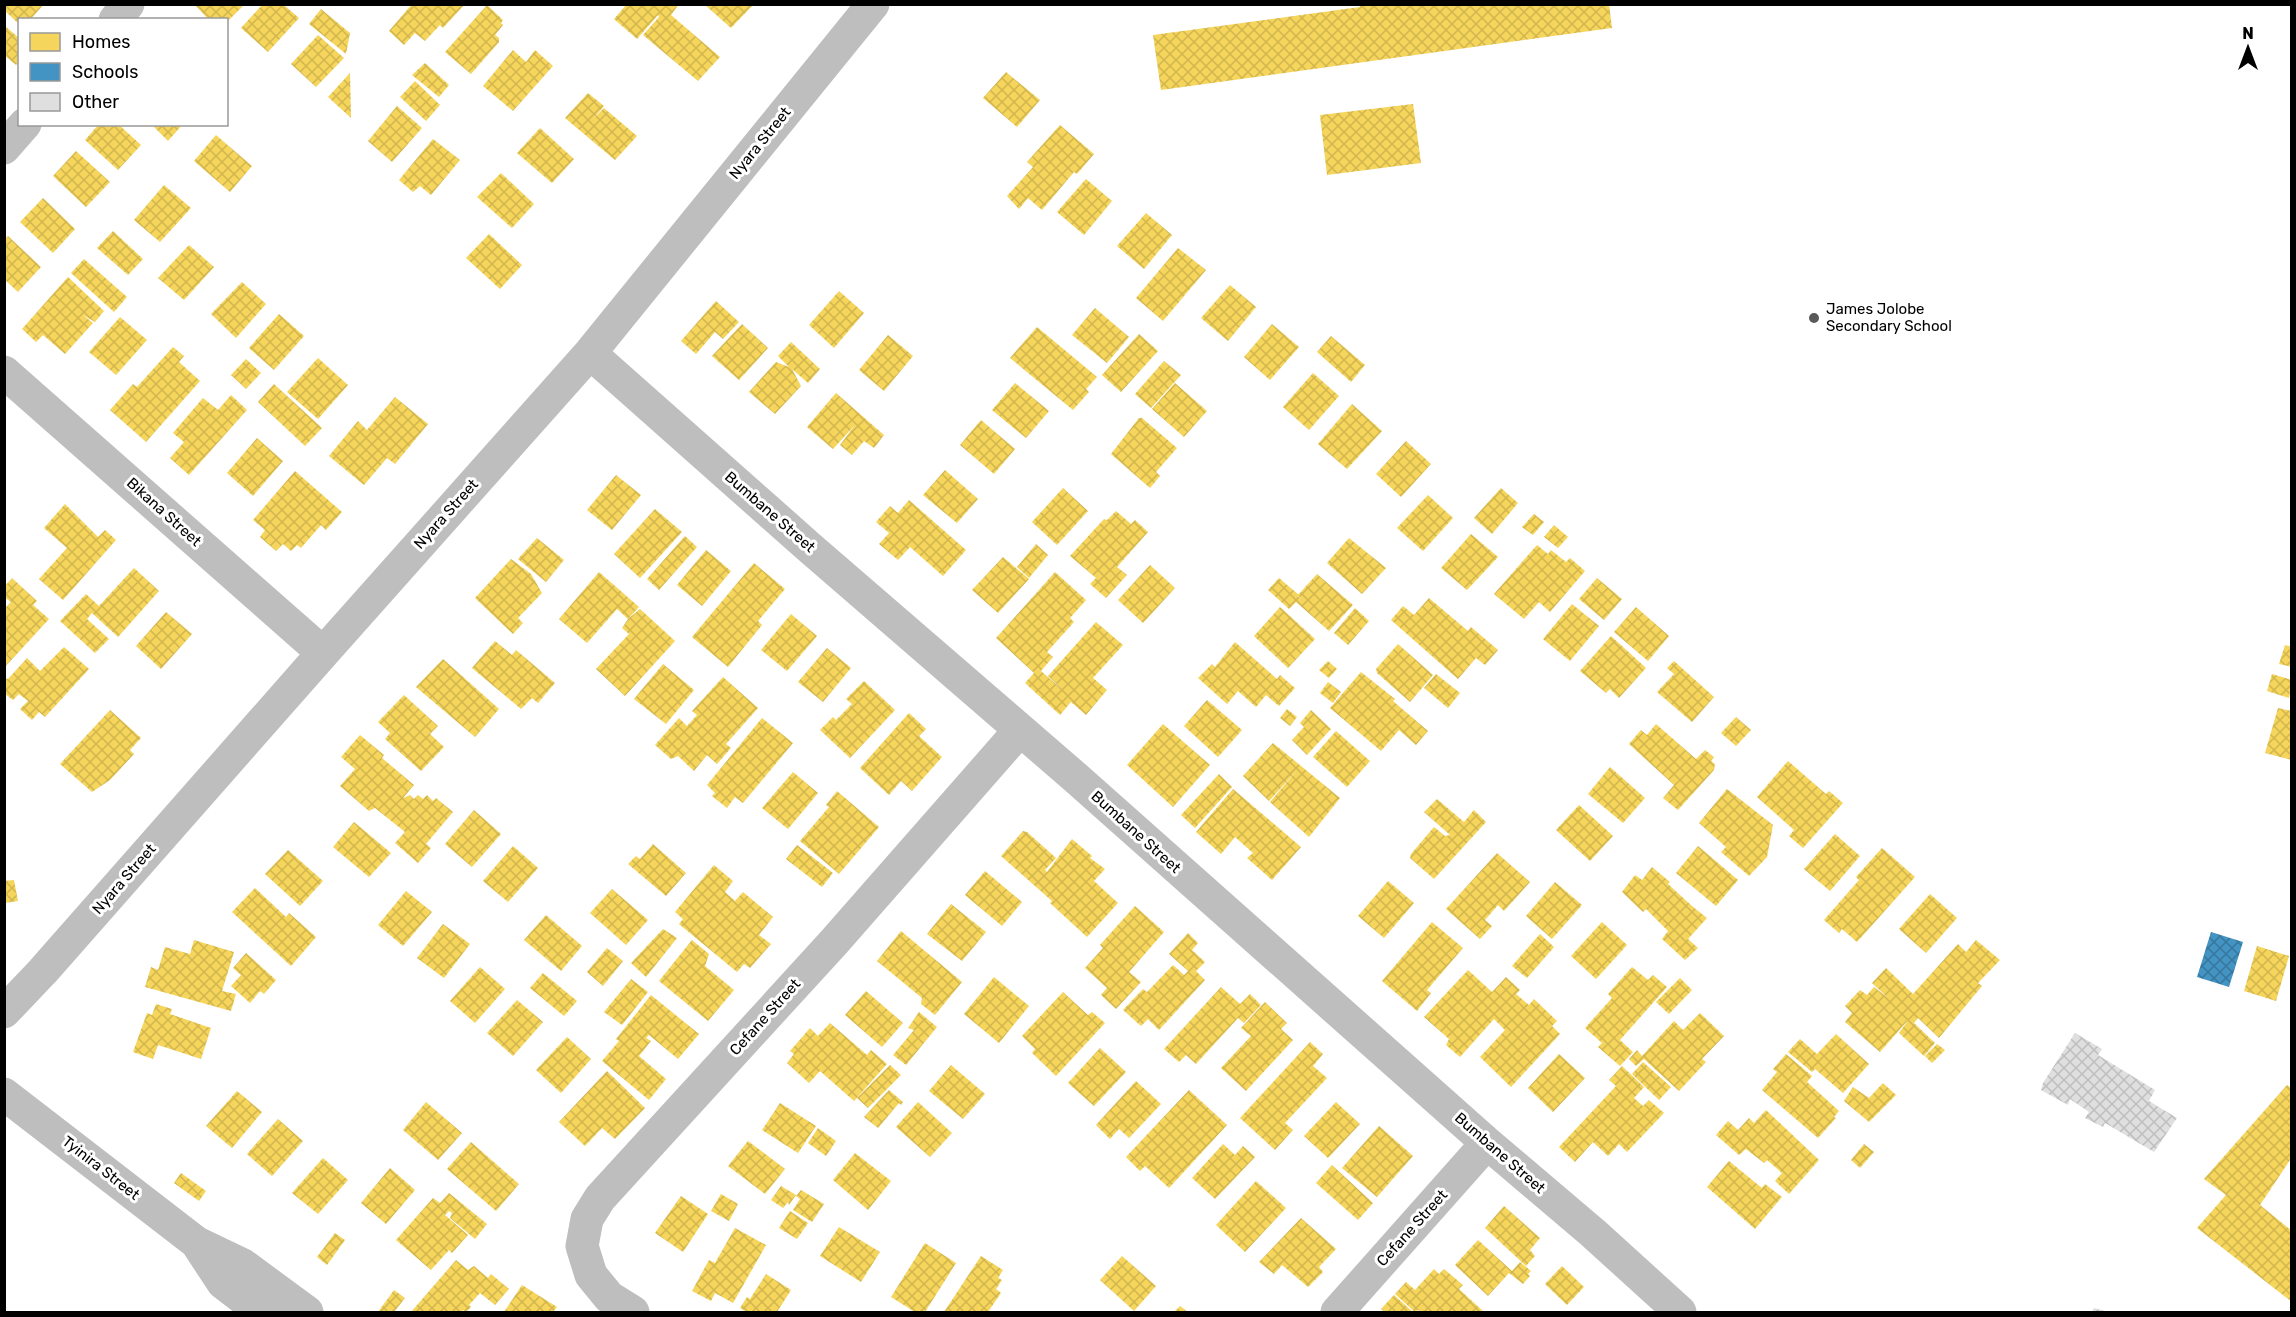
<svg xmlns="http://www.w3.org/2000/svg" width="2296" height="1317" font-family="Rubik,sans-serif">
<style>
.homes{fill:url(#homes-cross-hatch)}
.schools{fill:url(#schools-cross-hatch)}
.building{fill:url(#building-cross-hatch)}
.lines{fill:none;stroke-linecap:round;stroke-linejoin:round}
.minor{stroke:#bebebe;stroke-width:33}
.poi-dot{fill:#595959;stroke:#fff;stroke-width:2}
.labels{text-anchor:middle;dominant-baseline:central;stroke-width:6;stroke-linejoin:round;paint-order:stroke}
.street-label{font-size:15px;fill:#000;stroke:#fff}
.poi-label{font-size:15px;fill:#000;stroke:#fff;text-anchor:start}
</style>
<defs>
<pattern id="homes-cross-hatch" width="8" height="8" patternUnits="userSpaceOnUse" patternTransform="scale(1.5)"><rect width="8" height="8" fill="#f6d55c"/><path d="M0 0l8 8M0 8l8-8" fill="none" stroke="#d1b54e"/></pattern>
<pattern id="schools-cross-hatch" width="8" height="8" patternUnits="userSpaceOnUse" patternTransform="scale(1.5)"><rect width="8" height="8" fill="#4393c3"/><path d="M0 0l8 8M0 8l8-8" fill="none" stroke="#36769c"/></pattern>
<pattern id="building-cross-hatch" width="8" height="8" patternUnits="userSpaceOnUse" patternTransform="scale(1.5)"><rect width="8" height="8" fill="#dfdfdf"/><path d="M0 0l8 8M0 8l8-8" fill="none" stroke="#bebebe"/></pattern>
</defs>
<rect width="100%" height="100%" fill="#fff"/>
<path class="homes" d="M5 4H44L30 20H20V25L5 11Z
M194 4H245L226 23V20H209Z
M412 4H465L443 28 440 25 425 41 415 33 404 45 389 31Z
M627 4H679L671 15 720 57 698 81 643 35 659 17 658 15 637 39 614 19Z
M1360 4H1609L1612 28 1161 90 1153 35 1360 7Z
M262 5H284L299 18 268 52 241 28Z
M487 5 503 20 501 23 503 25 495 35 499 38V42L471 74 445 52Z
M705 5H753L731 28Z
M321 9 350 33 346 54 309 24Z
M4 25 20 39V61L16 65 4 55Z
M318 35 344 58 316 87 291 64Z
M513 50 526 62 535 50 553 66 513 111 483 86Z
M425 63 449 85 439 97 412 75Z
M1006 72 1040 100 1017 127 983 98Z
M350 73 351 118 328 97Z
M415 81 440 105 426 121 400 97Z
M588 93 604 106 594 118 604 108 637 136 615 160 565 118Z
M1413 104 1421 163 1327 175 1320 115Z
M397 106 422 128 392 162 368 141Z
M99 124H118L141 145 118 170 85 140Z
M151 124H183L168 141Z
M1060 125 1094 154 1077 174 1074 172 1042 210 1028 198 1019 209 1007 196 1033 167 1027 162Z
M540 128 574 159 552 183 517 153Z
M216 135 252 166 230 192 194 161Z
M433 139 460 160 431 195 420 186 413 192 399 180Z
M76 151 110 182 86 207 53 176Z
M501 173 534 204 512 228 477 197Z
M1086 179 1112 201 1084 235 1057 212Z
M164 185 191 208 160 242 134 220Z
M43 198 75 229 53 253 20 222Z
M1146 213 1172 235 1144 269 1117 246Z
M113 231 143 259 128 275 97 248Z
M489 234 522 265 500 289 466 258Z
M8 236 41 267 18 292 4 279V239Z
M189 245 214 267 184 300 158 278Z
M1178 248 1206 270 1163 321 1136 298Z
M84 259 127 297 114 312 71 273Z
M68 277 104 311 95 322 83 315 93 323 65 354 43 335 36 342 22 329Z
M242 282 266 304 236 338 211 314Z
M1230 285 1256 307 1228 341 1201 318Z
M839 291 864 313 834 348 809 325Z
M716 301 739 322 723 339 715 332 696 354 681 341Z
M1095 308 1129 337 1107 363 1072 335Z
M279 314 304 336 274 370 249 348Z
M120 317 147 340 116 375 89 352Z
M742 324 768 348 739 380 712 356Z
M1272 324 1299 347 1270 380 1244 357Z
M1037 327 1097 377 1086 389 1089 392 1073 410 1010 358Z
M1139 334 1158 351 1121 392 1102 375Z
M888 335 913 356 884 391 859 370Z
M1331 336 1365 365 1351 382 1317 352Z
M791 342 820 369 808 383 792 369 801 386 775 414 749 392 776 362 789 367 778 356Z
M173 347 184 356 179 362 200 381 146 442 110 410 133 384 137 387Z
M318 358 348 385 318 419 287 392Z
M246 359 261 373 246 389 231 375Z
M1164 361 1181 375 1151 408 1135 394Z
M1313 373 1339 396 1309 430 1283 407Z
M1015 383 1049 411 1026 438 992 410Z
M1175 383 1207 411 1184 437 1152 409Z
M274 384 322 428 305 446 258 402Z
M836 393 884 435 874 448 864 441 852 455 840 445 855 425 833 449 807 427Z
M231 395 247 410 189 475 170 458 184 442 173 433 203 398 218 410Z
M395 397 428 424 395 464 387 458 364 485 329 456 358 421 367 430Z
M1352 404 1382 431 1347 469 1318 444Z
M1139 418H1142L1177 448 1156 472 1160 476 1150 488 1111 454Z
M981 420 1015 449 994 474 960 445Z
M257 438 283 461 253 496 227 473Z
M1406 441 1431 464 1401 497 1376 474Z
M945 470 978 499 957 523 923 495Z
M295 471 342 512 326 530 321 525 301 548 297 545 291 551 283 544 276 551 260 537 265 530 253 520Z
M616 475 641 495 612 530 587 510Z
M1063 488 1088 511 1057 545 1032 522Z
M1501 488 1518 503 1492 534 1474 518Z
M1428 495 1453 518 1423 551 1397 528Z
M909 500 966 550 943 576 910 547 898 560 879 544 889 533 876 522 890 506 898 513Z
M65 504 98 537 105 530 116 540 63 600 39 579 67 548 44 528Z
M655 509 682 532 640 578 614 554Z
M1116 511 1131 524 1135 520 1148 532 1117 567 1127 575 1106 598 1090 584 1096 578 1070 556 1104 519 1107 520Z
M1534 514 1544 522 1533 535 1522 527Z
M1554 525 1568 537 1558 548 1544 537Z
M1471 534 1498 557 1467 590 1441 568Z
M685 536 697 547 659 590 647 579Z
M537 538 564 560 546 582 518 559Z
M1349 538 1386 568 1362 594 1327 563Z
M1036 544 1048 555 1029 578 1017 567Z
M1537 545 1548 554 1551 550 1566 562 1570 558 1585 571 1550 612 1539 602 1524 619 1494 594Z
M706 550 731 571 702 606 677 585Z
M1003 557 1029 579 998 613 972 590Z
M511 559 531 574 542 593 518 618 523 623 513 634 475 598Z
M754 563 785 589 758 621 762 625 728 667 692 637Z
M1150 565 1175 588 1143 623 1118 600Z
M134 568 159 591 118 637 92 613 87 619 109 639 95 653 60 621 86 594 99 606Z
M599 572 639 607 628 619 640 609 675 641 625 696 596 669 629 634 622 628 628 619 617 609 587 643 559 619Z
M1055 572 1086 600 1070 618 1074 622 1047 652 1053 657 1041 671 1064 691 1048 676 1096 622 1123 645 1093 678 1107 690 1086 715 1071 702 1060 715 1025 683 1034 673 996 638Z
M1317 574 1353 605 1329 631 1296 602 1289 609 1268 590 1279 578 1299 595 1298 596 1301 599 1298 595Z
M12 578 37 601 33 605 49 619 4 668V609L11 602 4 597V587Z
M1597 578 1622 599 1604 620 1579 599Z
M1429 598 1468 631 1471 627 1498 650 1485 665 1476 658 1458 679 1391 620 1403 606 1414 615Z
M1572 604 1599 626 1570 661 1543 639Z
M1280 607 1315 639 1288 668 1254 636Z
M1636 607 1669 636 1648 661 1614 632Z
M1355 608 1369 621 1348 645 1334 633Z
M166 612 192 634 161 669 136 646Z
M791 614 817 636 787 671 761 650Z
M1611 636 1646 668 1619 698 1610 689 1606 693 1580 671Z
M495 641 512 655 516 650 555 683 538 703 532 698 521 709 472 668Z
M1235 642 1277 679 1280 675 1295 688 1279 706 1266 695 1256 707 1238 691 1227 704 1198 678 1212 664 1215 667Z
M1398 644 1433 675 1410 702 1377 673 1376 669Z
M2285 645 2292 647V667L2279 664Z
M64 647 89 669 45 717 39 712 32 720 20 709 28 701 19 694 13 700 4 693V678L8 679 27 658 40 671Z
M827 648 851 668 823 702 798 682Z
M443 659 499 709 475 737 416 687Z
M1328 661 1337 669 1329 678 1319 670Z
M1674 661 1714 697 1692 722 1657 692 1674 674 1667 668Z
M663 664 694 690 666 724 634 699Z
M1361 672 1395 699 1393 701 1428 731 1416 745 1399 730 1381 751 1330 708Z
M1436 674 1460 693 1448 708 1424 688Z
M2272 674 2292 680 2289 698 2267 691Z
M723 677 758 708 726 744 731 748 717 764 707 755 694 771 678 756 671 759 655 745 679 718 687 726 697 715 692 711Z
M864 681 895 710 850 758 820 730 833 717 836 720 852 704 846 699Z
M1328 682 1341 692 1333 703 1320 693Z
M404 695 438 726 430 734 444 747 421 771 385 739 390 733 378 722Z
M1207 700 1242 730 1218 757 1184 726Z
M2278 708 2292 711V760L2265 753Z
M1287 709 1297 717 1290 726 1280 718Z
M110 710 141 738 130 750 134 754 110 780 92 792 60 764Z
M1311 710 1331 729 1307 755 1292 740 1304 727 1300 723Z
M909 713 926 729 919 736 942 757 912 791 901 781 889 795 860 768Z
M1736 717 1751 730 1736 746 1721 733Z
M762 718 793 743 743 803 735 797 727 808 712 796 715 793 707 785Z
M1163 724 1210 765 1173 807 1127 765Z
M1656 724 1696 759 1705 750 1714 757 1711 761 1715 764 1714 770 1678 810 1663 798 1674 785 1629 744 1641 730 1647 735Z
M1336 731 1370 761 1347 787 1313 757Z
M360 735 384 755 382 758 414 785 403 798 410 795 414 799 418 795 423 799 427 795 433 801 436 798 453 812 426 844 431 848 418 863 395 843 405 832 375 808 369 811 340 786 355 769 341 757Z
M1273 743 1340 798 1309 837 1270 802 1298 769 1269 801 1243 776Z
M1788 761 1826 794 1829 791 1843 803 1803 848 1789 836 1794 830 1757 797Z
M1610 767 1645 798 1623 823 1588 794Z
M793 772 818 793 788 829 762 808Z
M1219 774 1232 787 1195 828 1181 815Z
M1233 789 1301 847 1272 880 1247 858 1253 853 1235 837 1221 854 1196 832Z
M1727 789 1773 825 1767 857 1749 876 1721 852 1726 847 1699 823Z
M837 791 879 827 839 874 800 841 829 807 826 805Z
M1437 799 1464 822 1474 810 1486 822 1434 879 1410 858 1411 854 1434 827 1445 836 1450 835 1424 812Z
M1579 805 1613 836 1590 861 1556 830Z
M474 810 501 834 472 867 445 844Z
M354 822 391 853 369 877 333 847Z
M1023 831 1027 832 1056 858 1045 870 1047 872 1072 839 1092 856 1090 858 1105 869 1094 881 1118 903 1087 937 1050 903 1052 901 1001 856Z
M1835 834 1860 856 1830 891 1804 869Z
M653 844 686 873 666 896 628 864 636 856 640 859Z
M797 845 833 873 822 887 786 859Z
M513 846 538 868 508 902 483 881Z
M1698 846 1738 880 1716 906 1676 873Z
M1882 848 1915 877 1857 942 1842 929 1839 933 1824 920 1859 880 1856 877Z
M288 850 323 881 300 906 265 874Z
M1497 853 1530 882 1504 911 1498 905 1485 920 1492 926 1480 939 1446 909Z
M714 865 733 881 725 892 735 901 743 892 773 917 759 935 771 944 750 968 744 964 737 972 679 924 683 919 675 912Z
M1652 867 1670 882 1668 884 1692 906 1707 918 1688 939 1698 948 1685 960 1662 939 1668 931 1646 909 1643 912 1622 892 1635 875 1642 880Z
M985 871 1022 902 1002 926 965 895Z
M14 880 18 901 4 903V881Z
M1388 881 1414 903 1384 938 1358 916Z
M1555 882 1582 905 1552 939 1526 916Z
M255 888 286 917 289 913 316 937 291 966 232 912Z
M612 889 648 920 626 945 590 913Z
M406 891 432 912 403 946 378 925Z
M1930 894 1957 918 1926 953 1899 929Z
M951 904 986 932 962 961 927 934Z
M1135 906 1164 932 1129 972 1141 982 1116 1009 1101 995 1107 988 1085 968 1103 948 1100 945Z
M546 915 582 946 561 971 524 940Z
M1432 922 1463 948 1427 990 1431 993 1417 1011 1382 981Z
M1602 922 1627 945 1596 979 1571 956Z
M443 924 470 944 444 978 417 958Z
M663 929 677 938 646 977 631 963Z
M901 931 962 982 935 1015 921 1004 922 998 877 961Z
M1188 933 1198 943 1192 950 1205 962 1196 971 1205 980 1159 1030 1148 1019 1141 1026 1123 1010 1143 989 1147 992 1173 965 1184 975 1188 971 1169 954Z
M1540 934 1554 947 1527 978 1512 966Z
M194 940 234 952 222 991 236 994 231 1011 145 987 151 967 158 970 165 947 190 954Z
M692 940 709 954 705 966 734 990 708 1021 659 981Z
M1976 940 2000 960 1978 983 1982 986 1939 1038 1918 1018 1914 1023 1935 1043 1924 1056 1899 1033 1909 1019 1880 1052 1845 1022 1852 1013 1845 1006 1860 990 1867 995 1874 987 1888 998 1872 983 1886 968 1913 994 1958 944 1966 952Z
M2257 946 2289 956 2276 1001 2244 991Z
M607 948 623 961 603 986 587 972Z
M246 953 276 980 264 994 260 991 250 1003 231 986 241 975 233 968Z
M480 967 505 989 475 1023 450 1001Z
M1632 967 1648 980 1653 975 1667 987 1620 1040 1633 1052 1620 1066 1598 1047 1602 1043 1585 1028 1612 998 1608 994Z
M1468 970 1492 992 1506 977 1520 990 1516 994 1529 1005 1534 999 1557 1021 1552 1026 1560 1034 1511 1087 1480 1057 1505 1030 1494 1019 1460 1057 1446 1045 1449 1039 1424 1017Z
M543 973 577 1001 564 1016 530 988Z
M994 977 1029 1006 999 1043 964 1014Z
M1680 978 1692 990 1669 1014 1656 1002Z
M631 979 648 992 622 1025 604 1012Z
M1221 987 1240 1004 1250 994 1261 1005 1244 1023 1238 1018 1196 1064 1186 1055 1179 1062 1164 1049Z
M866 991 903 1023 882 1047 845 1015Z
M1063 992 1088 1015 1092 1012 1105 1023 1056 1076 1032 1053 1035 1049 1022 1036Z
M651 995 699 1034 678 1059 649 1035 646 1038 651 1041 639 1056 666 1079 649 1100 602 1061 619 1041 616 1039Z
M517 1000 543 1022 513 1056 487 1033Z
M1265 1002 1287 1023 1281 1029 1293 1040 1246 1091 1221 1068 1251 1036 1241 1028Z
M156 1004 172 1009 170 1014 211 1028 201 1059 158 1045 153 1059 133 1052 147 1013 152 1015Z
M919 1012 937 1027 906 1065 893 1055 914 1030 908 1028Z
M1700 1013 1724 1036 1702 1059 1706 1062 1679 1091 1644 1059 1636 1066 1629 1059 1637 1050 1642 1056 1674 1021 1683 1030Z
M830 1023 867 1055 871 1050 887 1064 854 1101 820 1071 809 1083 787 1063 794 1054 790 1051 810 1028 818 1036Z
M1836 1034 1869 1064 1843 1093 1815 1069 1812 1072 1788 1052 1800 1039 1817 1054Z
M567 1037 591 1059 561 1093 536 1070Z
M1310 1042 1323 1054 1313 1066 1327 1078 1285 1123 1293 1130 1275 1150 1240 1118Z
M1937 1044 1945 1050 1932 1063 1925 1056Z
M1100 1048 1126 1072 1094 1106 1068 1083Z
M1559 1054 1585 1078 1553 1112 1528 1088Z
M1786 1054 1812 1076 1807 1082 1839 1111 1834 1117 1836 1118 1818 1138 1762 1090 1777 1072 1773 1069Z
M1643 1062 1671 1087 1659 1100 1632 1074Z
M890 1065 901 1075 868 1108 857 1098Z
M951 1065 985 1094 963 1119 929 1091Z
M1622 1066 1644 1087 1634 1098 1643 1106 1649 1100 1664 1113 1627 1152 1619 1144 1608 1156 1593 1142 1575 1162 1559 1147 1616 1086 1609 1080Z
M607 1071 645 1108 615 1139 602 1128 585 1146 559 1122Z
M1136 1081 1161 1104 1129 1138 1119 1129 1110 1139 1096 1125Z
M1883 1083 1896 1095 1869 1122 1844 1101 1853 1087 1869 1098Z
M2287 1085 2292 1088V1157L2260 1205 2292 1231V1302L2197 1228 2226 1195 2204 1179Z
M889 1090 903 1102 901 1105 899 1103 878 1128 864 1117Z
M1189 1090 1227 1125 1169 1188 1145 1166 1140 1171 1126 1157Z
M237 1091 262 1112 232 1148 206 1126Z
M426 1102 462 1133 438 1160 403 1130Z
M918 1102 952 1133 930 1157 896 1127Z
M1336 1102 1360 1124 1328 1158 1304 1136Z
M780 1103 816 1126 798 1153 762 1130Z
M1766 1110 1819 1160 1789 1194 1775 1181 1782 1173 1767 1160 1764 1163 1746 1149 1739 1155 1716 1135 1728 1121 1738 1130 1749 1118 1754 1123Z
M278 1119 303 1141 272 1176 247 1154Z
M1379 1126 1413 1156 1377 1197 1342 1168Z
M818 1128 836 1141 826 1156 808 1143Z
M748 1141 785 1169 765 1194 728 1166Z
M471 1142 519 1184 496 1211 447 1169Z
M1223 1144 1235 1155 1243 1146 1255 1157 1215 1199 1192 1178Z
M1864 1144 1874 1152 1860 1168 1851 1160Z
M855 1153 891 1181 868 1210 833 1180Z
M323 1158 348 1180 318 1214 292 1193Z
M1729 1161 1762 1188 1765 1184 1782 1197 1755 1229 1707 1187Z
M1332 1165 1373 1203 1358 1220 1316 1183Z
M390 1168 415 1190 386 1224 361 1203Z
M181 1173 206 1191 199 1201 174 1183Z
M1256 1181 1286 1208 1245 1252 1216 1225Z
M781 1186 796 1195 789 1205 788 1202 783 1208 771 1200Z
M801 1190 824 1204 812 1222 793 1210 800 1199 796 1196Z
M449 1193 487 1224 475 1239 450 1218 452 1213 449 1211 445 1215 468 1235 452 1253 449 1250 431 1270 396 1240 433 1198 440 1203Z
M721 1194 738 1204 729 1221 711 1211Z
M681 1196 708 1214 683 1252 655 1233Z
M1504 1206 1540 1238 1530 1250 1535 1256 1526 1266 1485 1228Z
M790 1211 808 1223 797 1239 779 1228Z
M1301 1218 1336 1249 1319 1267 1323 1272 1308 1287 1282 1265 1274 1274 1259 1262Z
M839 1227 880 1252 861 1282 820 1256Z
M735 1228 766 1245 733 1303 715 1293 711 1301 692 1291 709 1260 715 1263Z
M335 1233 345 1240 327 1265 317 1257Z
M1478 1240 1512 1271 1520 1262 1531 1271 1528 1274 1530 1276 1523 1284 1509 1273 1488 1296 1455 1265Z
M925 1243 956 1263 925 1312H915L891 1297Z
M981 1256 1003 1270 998 1278 1002 1280 996 1289 1001 1293 988 1312H944Z
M1122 1256 1156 1286 1134 1311 1100 1280Z
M456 1260 468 1270 474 1266 488 1278 491 1274 509 1289 495 1305 480 1293 469 1305 471 1307 466 1312 463 1310 461 1312H411Z
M1562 1266 1584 1287 1567 1305 1545 1284Z
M1434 1269 1439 1274 1444 1269 1463 1285 1459 1289 1484 1312H1421L1418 1310 1415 1312 1395 1294 1406 1282 1415 1290Z
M766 1274 791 1290 777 1312H747L740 1308 747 1297 750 1299Z
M522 1285 557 1307 553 1312H504Z
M394 1290 405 1298 394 1312H378Z
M1394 1295 1413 1312H1385L1381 1309Z
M1180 1306 1188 1312H1174Z"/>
<path class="schools" d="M2211 932 2243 942 2229 987 2197 977Z"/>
<path class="building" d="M2075 1033 2102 1049 2098 1055 2155 1090 2149 1101 2177 1118 2154 1152 2105 1123 2103 1127 2085 1118 2089 1112 2070 1099 2068 1105 2041 1090 2043 1083Z
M2094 1308 2108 1312H2092Z"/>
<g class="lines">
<path class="minor" d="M115 20 128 4
M4 148 25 124
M590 353 810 548 1076 778 1487 1143 1593 1233 1680 1312
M4 372 323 653
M4 1012 43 971 323 653 590 353 873 4
M4 1094 197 1243 243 1265 307 1312
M198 1245 223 1283 261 1312
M633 1312 609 1297 591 1275 582 1246 587 1219 600 1198 834 942 1020 730
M1337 1312 1487 1143"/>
</g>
<circle class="poi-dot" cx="1814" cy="318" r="6"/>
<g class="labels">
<g class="street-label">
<text transform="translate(760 143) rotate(-51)">Nyara Street</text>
<text transform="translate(164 512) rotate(42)">Bikana Street</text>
<text transform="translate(770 512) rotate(41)">Bumbane Street</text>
<text transform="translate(446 514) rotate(-48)">Nyara Street</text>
<text transform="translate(1136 832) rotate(42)">Bumbane Street</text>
<text transform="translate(124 879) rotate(-49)">Nyara Street</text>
<text transform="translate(765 1017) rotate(-48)">Cefane Street</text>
<text transform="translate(1500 1153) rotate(41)">Bumbane Street</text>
<text transform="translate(101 1168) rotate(38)">Tyinira Street</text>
<text transform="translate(1412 1228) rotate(-48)">Cefane Street</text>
</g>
<g class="poi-label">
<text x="1826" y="309">James Jolobe<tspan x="1826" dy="17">Secondary School</tspan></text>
</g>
</g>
<rect width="2296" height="1317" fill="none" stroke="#000000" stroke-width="12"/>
<rect x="18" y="18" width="210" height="108" fill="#ffffff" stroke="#999999" stroke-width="1.5"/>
<rect x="30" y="33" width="30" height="18" fill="#f6d55c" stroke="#999999" stroke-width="1.5"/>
<text x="72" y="48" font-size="18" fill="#000000">Homes</text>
<rect x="30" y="63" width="30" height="18" fill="#4393c3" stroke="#999999" stroke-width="1.5"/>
<text x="72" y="78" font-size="18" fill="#000000">Schools</text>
<rect x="30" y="93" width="30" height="18" fill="#dfdfdf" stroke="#999999" stroke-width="1.5"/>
<text x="72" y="108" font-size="18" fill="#000000">Other</text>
<g transform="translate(2248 48)" stroke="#ffffff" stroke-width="4.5" paint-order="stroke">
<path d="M0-4.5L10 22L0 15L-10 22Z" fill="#000000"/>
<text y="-9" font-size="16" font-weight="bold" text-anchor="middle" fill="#000000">N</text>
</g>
</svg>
